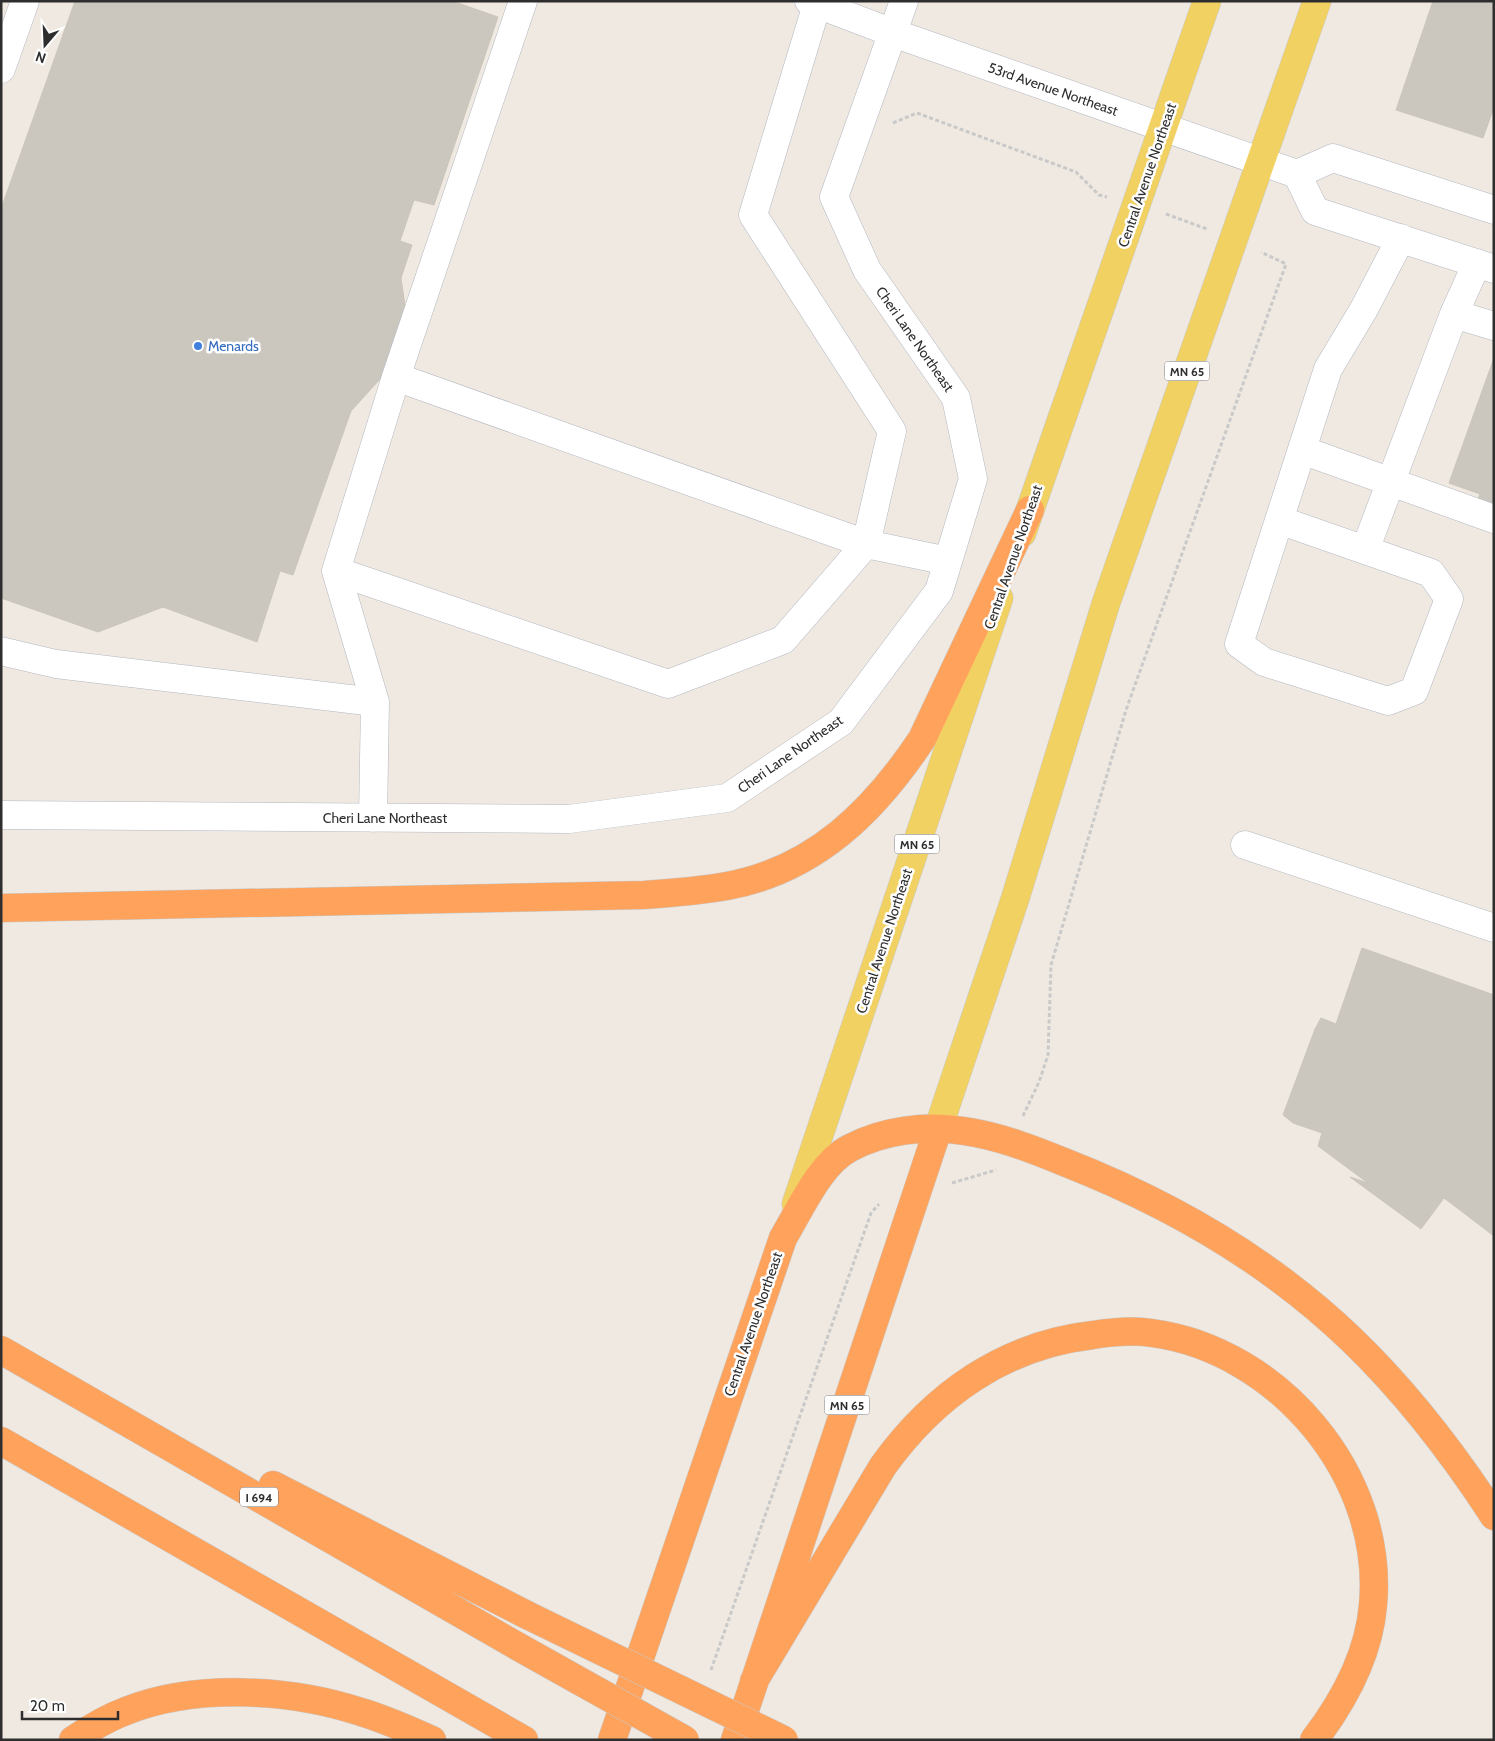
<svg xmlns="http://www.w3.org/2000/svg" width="1495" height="1741" font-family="Cabin,sans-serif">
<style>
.building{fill:#cbc7bf;stroke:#cbc5ba}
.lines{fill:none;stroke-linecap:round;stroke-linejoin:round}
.minor-casing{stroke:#b4b7c1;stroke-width:29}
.major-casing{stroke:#c9c9c9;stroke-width:29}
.highway-casing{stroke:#c9c9c9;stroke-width:29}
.path{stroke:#c9c9c9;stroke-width:3;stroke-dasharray:4 2.5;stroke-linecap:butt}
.minor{stroke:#fff;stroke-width:28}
.major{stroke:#f2d163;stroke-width:28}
.highway{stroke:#ffa35c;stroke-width:28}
.highway-bridge-casing{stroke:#c9c9c9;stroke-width:29;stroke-linecap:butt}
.highway-bridge{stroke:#ffa35c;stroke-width:28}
.shop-dot{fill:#3f7fe0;stroke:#fff;stroke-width:2}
.labels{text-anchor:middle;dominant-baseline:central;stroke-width:5;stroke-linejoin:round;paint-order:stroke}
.shield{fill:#fff;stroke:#6d6d6d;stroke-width:1}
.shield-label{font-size:12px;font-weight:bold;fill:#2e2e2e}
.street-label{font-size:14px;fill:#2e2e2e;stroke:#fff}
.shop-label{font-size:14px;fill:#366cbe;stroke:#fff;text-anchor:start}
</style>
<rect width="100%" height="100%" fill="#efe9e1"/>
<path class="building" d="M75 1H452L498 17 434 205 414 200 400 241 412 245 401 278 406 313 381 378 351 411 293 575 280 571 257 642 163 607 98 632 1 598V209Z
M1433 1H1494V107L1483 138 1396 110Z
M1494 358V510L1476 504 1480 494 1449 483Z
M1362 948 1494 995V1236L1444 1198 1421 1229 1350 1177 1368 1183 1318 1146 1322 1133 1293 1123 1283 1115 1315 1029 1321 1018 1336 1024Z"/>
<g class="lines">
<defs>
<path id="minor" d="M809 1 893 33 1297 174 1333 158 1494 210
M1 69 25 1
M1297 174 1315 211 1494 269
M1454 314 1494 326
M396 377 523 1
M1302 450 1494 519
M1279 520 1431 573 1449 599 1414 691 1388 701 1264 662 1239 644 1328 369 1364 309 1401 238
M1365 550 1454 314 1477 263
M336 571 668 684 783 640 866 544 892 431 753 215 818 1
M1 651 56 664 375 702
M1 815 569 819 727 798 841 722 939 591 973 479 956 398 867 270 834 197 904 1
M373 818 375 702 336 571 396 377 866 544 948 561
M1245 845 1494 928"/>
<path id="major" d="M1022 533 1207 1
M938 1129 1015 899 1106 603 1317 1
M796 1204 999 598"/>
<path id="highway" d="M1 908 644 895C672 893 699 891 727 886 815 870 874 811 922 739L1030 510
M1 1350 517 1646
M1 1441 524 1740
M273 1485 527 1615
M754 1681 883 1466C934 1395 1004 1345 1093 1335 1112 1332 1133 1330 1152 1333 1278 1350 1385 1475 1373 1605 1369 1654 1343 1702 1314 1740
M73 1740C89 1729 107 1718 126 1711 196 1683 291 1689 361 1712 385 1719 409 1730 432 1740
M612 1740 783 1238C800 1210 820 1163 850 1148 884 1130 926 1125 964 1131 999 1136 1032 1149 1064 1162 1169 1203 1270 1261 1352 1340 1406 1392 1453 1453 1494 1516
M735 1740 938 1129"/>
</defs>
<use href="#minor" class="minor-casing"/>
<use href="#major" class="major-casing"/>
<use href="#highway" class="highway-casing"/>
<path class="path" d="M893 123 917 113 1076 172 1099 195 1107 197
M1166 214 1207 229
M1023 1116 1039 1082 1048 1055 1051 965 1126 710 1286 264 1261 252
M952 1183 996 1170
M711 1670 871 1213 879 1204"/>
<use href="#minor" class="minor"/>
<use href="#major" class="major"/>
<use href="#highway" class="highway"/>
<defs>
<path id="highway-bridge" d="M527 1615 784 1740
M517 1646 685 1740"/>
</defs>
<use href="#highway-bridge" class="highway-bridge-casing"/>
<use href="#highway-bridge" class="highway-bridge"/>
</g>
<circle class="shop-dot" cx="198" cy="346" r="5"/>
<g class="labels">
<g class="shield">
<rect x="1164.5" y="361.5" width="45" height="19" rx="4"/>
<rect x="894.5" y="834.5" width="45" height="19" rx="4"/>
<rect x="824.5" y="1395.5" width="45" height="19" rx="4"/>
<rect x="240" y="1487.5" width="38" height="19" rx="4"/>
</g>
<g class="shield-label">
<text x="1187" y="371">MN 65</text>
<text x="917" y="844">MN 65</text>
<text x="847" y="1405">MN 65</text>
<text x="259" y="1497">I 694</text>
</g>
<g class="street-label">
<text transform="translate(1053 89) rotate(19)">53rd Avenue Northeast</text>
<text transform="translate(1147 175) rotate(-71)">Central Avenue Northeast</text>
<text transform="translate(915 339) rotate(55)">Cheri Lane Northeast</text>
<text transform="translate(1013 557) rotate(-71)">Central Avenue Northeast</text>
<text transform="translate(790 754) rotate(-35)">Cheri Lane Northeast</text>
<text x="385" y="818">Cheri Lane Northeast</text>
<text transform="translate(884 941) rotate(-72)">Central Avenue Northeast</text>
<text transform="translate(753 1324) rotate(-71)">Central Avenue Northeast</text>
</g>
<g class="shop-label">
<text x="208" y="346">Menards</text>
</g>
</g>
<rect width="1495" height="1741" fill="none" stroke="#2e2e2e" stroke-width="5"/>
<g transform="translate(45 45) rotate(199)" stroke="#ffffff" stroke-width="4" paint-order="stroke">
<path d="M0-4L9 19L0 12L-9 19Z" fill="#2e2e2e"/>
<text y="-8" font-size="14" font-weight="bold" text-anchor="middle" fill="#2e2e2e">N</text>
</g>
<path d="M22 1711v8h96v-8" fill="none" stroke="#2e2e2e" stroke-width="2.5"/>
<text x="30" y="1711" font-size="15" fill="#2e2e2e" stroke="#ffffff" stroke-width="4" paint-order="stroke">20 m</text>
</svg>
